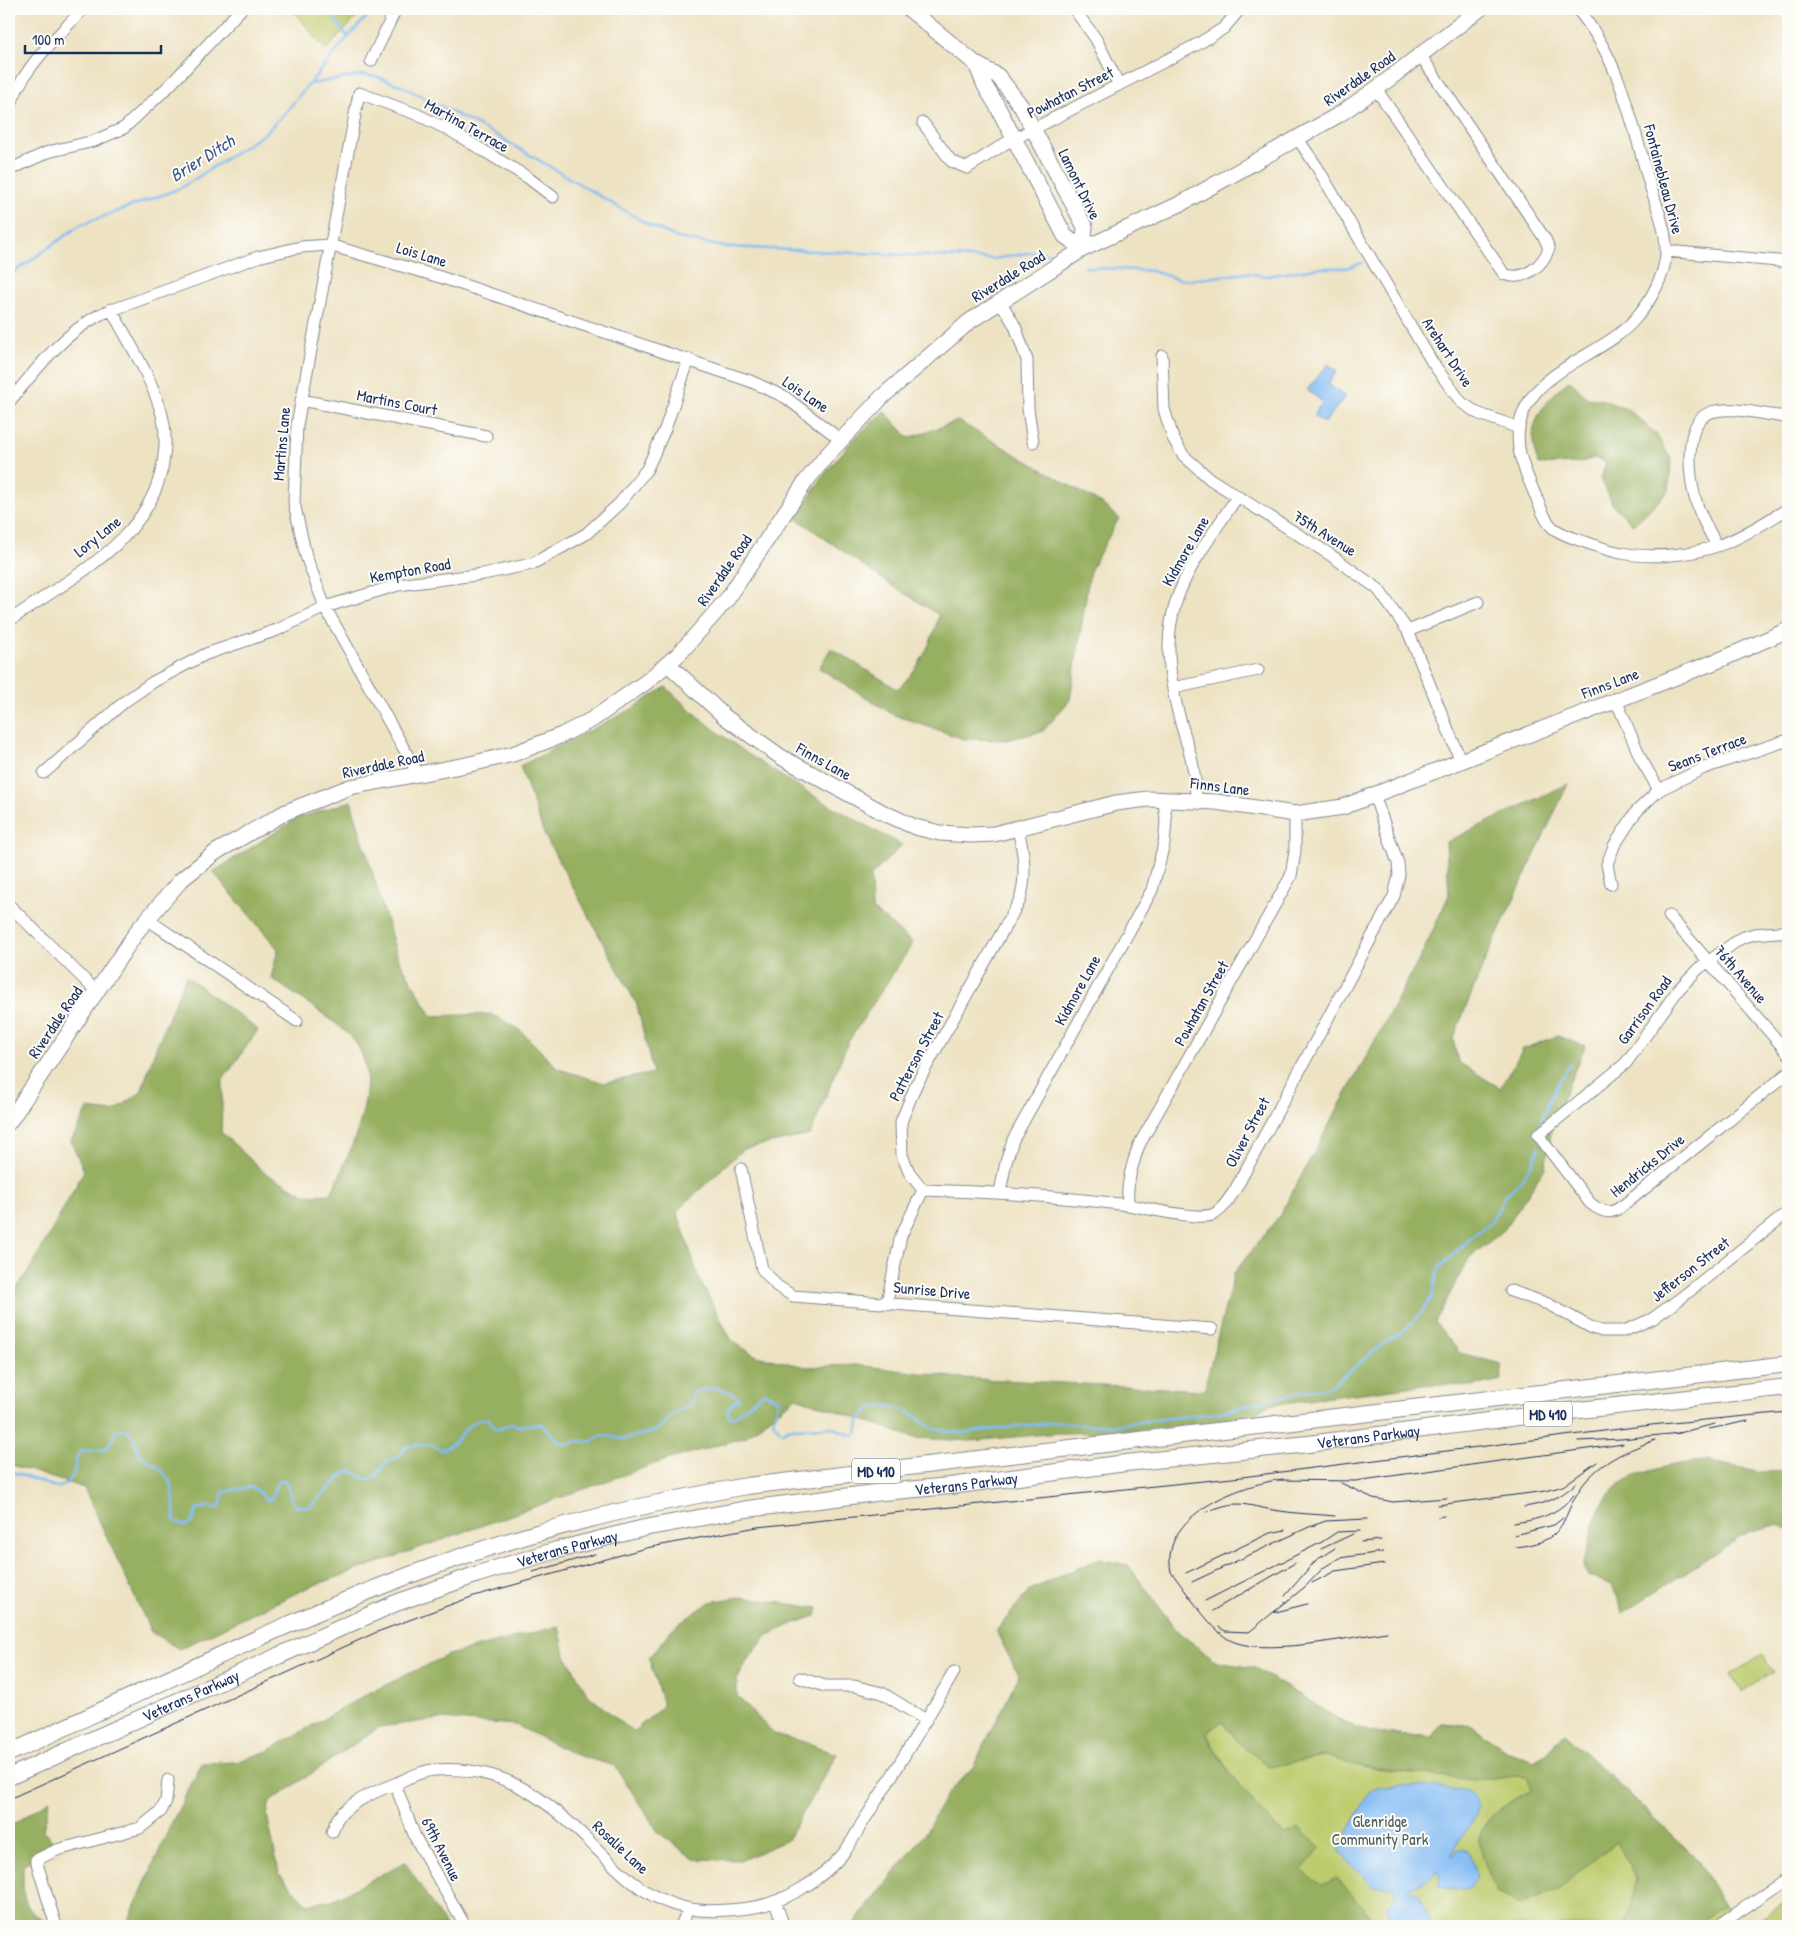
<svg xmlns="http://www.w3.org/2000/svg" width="1797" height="1935" font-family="'Patrick Hand',sans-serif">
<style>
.green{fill:#bdcb6d;stroke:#6c7d66}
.forest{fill:#96af60;stroke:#586f5f}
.water{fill:#83bcf4;stroke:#4f76a9}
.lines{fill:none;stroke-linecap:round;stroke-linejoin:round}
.stream{stroke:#83bcf4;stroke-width:2.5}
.street-casing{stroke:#848890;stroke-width:13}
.secondary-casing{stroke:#848890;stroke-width:17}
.primary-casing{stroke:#848890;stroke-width:18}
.street{stroke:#fff;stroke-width:11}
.secondary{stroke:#fff;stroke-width:15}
.primary{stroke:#fff;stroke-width:16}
.tram{stroke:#1b2f5e;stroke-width:1}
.labels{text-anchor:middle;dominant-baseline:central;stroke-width:4;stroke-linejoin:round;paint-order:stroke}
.shield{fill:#fdfcf7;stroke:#5f6c8c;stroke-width:1}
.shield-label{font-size:15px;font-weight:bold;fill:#1b2f5e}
.street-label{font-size:16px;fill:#1b2f5e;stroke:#fdfcf7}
.park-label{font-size:16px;fill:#4c5e62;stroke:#fdfcf7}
.water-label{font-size:18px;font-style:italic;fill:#3a598b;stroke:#fdfcf7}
</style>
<rect width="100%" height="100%" fill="#fdfcf7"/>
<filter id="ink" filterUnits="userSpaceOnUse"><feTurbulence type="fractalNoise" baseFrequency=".02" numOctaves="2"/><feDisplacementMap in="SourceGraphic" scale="10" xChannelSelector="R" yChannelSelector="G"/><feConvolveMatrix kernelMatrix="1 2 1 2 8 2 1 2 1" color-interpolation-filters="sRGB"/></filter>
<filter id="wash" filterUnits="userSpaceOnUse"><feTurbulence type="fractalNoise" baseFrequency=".0096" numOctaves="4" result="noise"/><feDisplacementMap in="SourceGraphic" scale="20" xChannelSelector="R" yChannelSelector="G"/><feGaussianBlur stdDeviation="1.12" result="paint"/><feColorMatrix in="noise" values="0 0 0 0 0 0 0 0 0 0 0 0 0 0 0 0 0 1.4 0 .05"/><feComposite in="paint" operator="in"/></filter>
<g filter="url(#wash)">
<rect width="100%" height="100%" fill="#ede2c2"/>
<path class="green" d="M292 9H364L326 50Z
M1762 1655 1773 1672 1742 1692 1731 1675Z
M1280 1683 1345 1723 1371 1732 1432 1737 1441 1723 1473 1726 1506 1751 1534 1761 1548 1753 1564 1733 1696 1858 1734 1923 1729 1926H1247L1284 1835C1253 1804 1225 1771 1206 1732Z
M1788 1900V1926H1748Z"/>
<path class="forest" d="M1570 380 1587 398 1603 400 1629 410 1656 434 1671 459 1669 491 1633 525 1613 505 1601 479 1606 462 1595 458 1576 463 1539 465C1523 428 1541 403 1570 380Z
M884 411 909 438 958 421 1102 504 1119 518 1090 571 1070 700 1043 731 1007 740 964 739 894 715 819 668 831 648 897 689C920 669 931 644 939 615L885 581 796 518 823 476 853 440Z
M666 687C733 753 819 800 902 845L871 876 872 909 913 943 848 1042 810 1135 743 1149 677 1211 699 1279 732 1341 756 1356 806 1367 856 1365 960 1378 1204 1390 1234 1273 1280 1215 1421 956 1449 895 1446 842 1568 784 1486 958 1453 1039 1458 1062 1500 1088 1523 1049 1557 1036 1585 1046 1553 1122 1545 1168 1504 1230 1469 1258 1435 1322 1460 1353 1501 1364 1502 1380 1471 1386 1431 1384 1269 1405 1247 1418 1121 1432 1058 1433 971 1441 915 1438 796 1397 745 1437 657 1463 307 1588 179 1649 151 1632 84 1488 9 1464V1300L36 1259 84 1171 71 1141 88 1109 113 1112 141 1092 157 1045 186 976 258 1030 223 1080 221 1132 266 1174 307 1195 331 1194C350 1152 390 1073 348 1034 325 1013 296 996 271 978L278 949 213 872 296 819 351 801 398 958 432 1016 491 1014 519 1029 559 1069 604 1083 653 1073 637 1005 544 834 520 766 630 710Z
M1705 1461 1763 1472 1788 1471V1528L1779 1524 1750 1531 1622 1613 1612 1585 1588 1576 1583 1567C1589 1543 1594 1511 1611 1492 1630 1471 1678 1463 1705 1461Z
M1099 1559 1128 1565 1177 1631 1217 1662 1255 1668 1345 1723 1371 1732 1432 1737 1441 1723 1473 1726 1506 1751 1534 1761 1548 1753 1564 1733 1696 1858 1724 1906 1693 1926H1626L1636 1878 1617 1842 1558 1889 1520 1904 1497 1893C1492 1879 1484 1865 1481 1850 1473 1819 1510 1802 1532 1790L1527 1777 1511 1776 1475 1780 1366 1768 1325 1756 1269 1767 1239 1743 1222 1721 1206 1733C1225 1771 1253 1804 1284 1835L1299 1828 1320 1848 1302 1870 1322 1885 1337 1878 1371 1917 1387 1926H852L924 1835 947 1794 973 1767 1019 1676 996 1631 1030 1590Z
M740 1597 818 1608 816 1616 795 1623 768 1635 748 1659 737 1680V1696L774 1734 805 1742 837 1754 787 1840 742 1860 694 1859 658 1832 615 1766 573 1754 516 1725 441 1719 379 1727 270 1802 267 1815 279 1873 307 1904 333 1900 405 1862 446 1926H126L171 1824 202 1763 236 1762 268 1751 365 1695 448 1655 559 1626 565 1654 588 1695 633 1732 663 1706 649 1658 673 1628 710 1602Z
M50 1800 43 1830 54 1843 23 1866C23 1901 21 1911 56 1926H9V1827Z"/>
<path class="water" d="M1328 364 1337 371 1328 384 1345 397 1324 423 1313 415 1323 402 1307 390Z
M1401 1785 1463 1790 1470 1793 1478 1805 1476 1817 1464 1832 1452 1854 1453 1856 1457 1850 1463 1848 1469 1852 1477 1877 1469 1888 1454 1890 1440 1886 1439 1872 1437 1871 1425 1881 1409 1886 1408 1889 1419 1893 1431 1926C1415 1926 1392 1927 1387 1907L1396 1894 1393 1887 1373 1886 1341 1854 1339 1849 1370 1791 1376 1788Z"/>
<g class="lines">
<path class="stream" d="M348 37 374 9
M310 84 362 75 375 76 400 85 496 135 649 225 678 238 725 247 994 259 1034 252 1054 254
M1085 267 1152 271 1178 279 1189 280 1246 273 1266 276 1317 268H1346L1362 263
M9 276 80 225 181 188 264 134 285 113 348 37 328 9
M1540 1127C1546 1103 1556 1085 1570 1065
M9 1471 58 1488C84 1475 68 1466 81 1451L104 1450 108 1447 116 1431C132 1422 136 1445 139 1455 171 1472 176 1485 174 1520L184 1526 192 1523 197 1509 210 1506 215 1509 220 1507 223 1492 250 1487 257 1490 267 1500 272 1498C275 1490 274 1481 284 1480 291 1487 288 1498 296 1506L310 1507 345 1473 352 1471 367 1480 375 1477 385 1463 400 1456 406 1446 430 1444 441 1450C464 1443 462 1418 489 1419L493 1427 499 1429 513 1423 517 1426 541 1424 562 1444H570L576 1441 591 1442 602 1435 623 1439 656 1431 674 1413 690 1405 693 1393C713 1386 722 1386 739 1398L728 1407V1416L733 1417C747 1410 751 1399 764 1393L779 1399 773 1422 782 1432 791 1428 832 1427 853 1436 857 1433 859 1421 869 1409 884 1405 906 1410 933 1429 960 1433 1058 1422 1085 1425H1113L1222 1412 1258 1402 1331 1386 1383 1344 1404 1331 1424 1309 1432 1297 1438 1269 1475 1234 1491 1223 1505 1196 1522 1179 1533 1163 1539 1147"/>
</g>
</g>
<g filter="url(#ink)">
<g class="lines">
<defs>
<path id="street" d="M1074 9 1096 39 1119 85
M1577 9C1619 57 1632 122 1649 182 1656 205 1667 230 1666 253 1665 276 1650 302 1635 319 1602 358 1528 369 1519 428 1515 450 1525 470 1533 490 1539 502 1543 519 1553 528 1562 535 1574 538 1585 542 1597 546 1609 551 1622 553 1651 559 1692 555 1720 545 1744 537 1766 521 1788 509
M371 61 396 9
M1376 89 1504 274C1523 282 1543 266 1549 248L1545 239 1421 56
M9 111C19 70 56 39 83 9
M923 123 951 161 967 168 1006 143 1198 44 1224 28 1240 9
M1298 139 1317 167 1432 362 1461 402 1477 413 1519 428
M9 170 48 152 94 141 124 128 171 84 241 9
M1666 251 1788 262
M1000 301 1015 326 1027 360 1028 409 1033 442
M1162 356 1164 409 1173 438 1183 455 1210 479 1329 554 1378 589 1408 631 1460 759
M301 400 486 436
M9 402C37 369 61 335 101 314L258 257 301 247 329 245 440 277 750 381 785 397 841 440
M1717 546C1710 532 1700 517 1696 501 1689 480 1683 423 1709 413 1730 404 1765 416 1788 417
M9 621C71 576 154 541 164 456 166 441 165 423 160 408 149 373 128 341 111 309
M1408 631 1478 602
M1173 688 1258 670
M1616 700 1641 759 1659 790
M44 773 124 702 153 682 206 654 277 630 325 607 398 585 483 574 532 564 586 534 620 503 647 469 665 429 689 359
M418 774 325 607 306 556 294 503 297 425 359 93 416 114 451 131 527 177 553 197
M1196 801C1197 762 1184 740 1176 704 1154 607 1186 574 1237 497
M1611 884 1607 864 1614 846 1636 812 1659 790 1704 768 1788 740
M9 905 97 992
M1669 916 1788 1053
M147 919 297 1021
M1788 931 1754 934 1741 938 1698 969 1678 990 1626 1063 1538 1135 1590 1203C1610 1219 1616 1211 1634 1197L1788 1073
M741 1169 762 1269 777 1286 793 1296 1212 1329
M923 1190C991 1192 1060 1196 1128 1205 1148 1208 1195 1220 1212 1215 1222 1211 1229 1199 1235 1190L1394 896 1399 875 1398 863 1374 795
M923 1190 909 1172 902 1155 901 1122 916 1085 1020 900C1027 875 1024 854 1018 829
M1000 1192 1006 1162 1013 1140 1152 890 1164 844 1166 822 1164 799
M1128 1205C1126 1183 1132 1166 1139 1145L1291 876 1295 851V814
M1511 1291 1548 1304 1592 1328 1602 1331H1624L1652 1319 1681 1298 1788 1212
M887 1302 901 1236 923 1190
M800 1678 825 1686H854L882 1693 926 1720
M395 1784 415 1837 465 1926
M332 1832C334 1828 335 1822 338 1818 348 1803 381 1789 397 1783 408 1778 423 1770 435 1770 503 1765 546 1798 591 1843 616 1868 640 1894 675 1905 699 1913 723 1911 748 1908 782 1904 819 1882 842 1855 852 1843 859 1827 868 1814 898 1767 926 1720 954 1672
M775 1902 784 1926
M56 1926 36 1860 57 1850 140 1828 161 1811 166 1801 168 1780
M681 1926 688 1909
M1718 1926 1788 1878"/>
<path id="secondary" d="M909 9 976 64 998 76 1021 106 1085 227 1083 249
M976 64 985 86 996 104 1065 236 1083 249
M668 664 725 717 781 757 882 812 915 827 940 833 971 835 994 834 1116 803 1148 799 1216 802 1295 814 1343 807 1722 659 1788 630
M9 1122 138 930 181 880 216 852 286 812 350 787 466 765 513 754 562 735 593 719 646 682 680 653 728 598 806 481 828 454 883 396 970 321 1083 249 1182 203 1340 114 1376 89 1480 9"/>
<g id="primary">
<path d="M9 1753C151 1689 290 1618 437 1565 537 1529 642 1504 747 1486L1788 1364"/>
<path id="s1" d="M9 1777 396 1603 478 1574 557 1550 644 1528 747 1509 883 1492 950 1486 1126 1463 1308 1444 1534 1415 1788 1387"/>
</g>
</defs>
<use href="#street" class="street-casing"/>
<use href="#secondary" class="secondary-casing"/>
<use href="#primary" class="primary-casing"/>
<use href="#street" class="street"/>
<use href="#secondary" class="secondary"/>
<use href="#primary" class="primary"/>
<path class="tram" d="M1709 1429 1748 1421
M1674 1434 1715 1424
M1578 1441 1621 1439 1680 1433
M1283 1479C1239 1485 1159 1515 1171 1572 1186 1591 1210 1628 1228 1639 1259 1658 1350 1637 1387 1632
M1278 1480 1355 1481 1623 1444
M1341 1483 1373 1498 1393 1502 1447 1498
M1438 1505 1546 1491 1563 1486 1597 1462
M1524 1507C1545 1504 1561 1498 1576 1483
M1207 1512C1240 1497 1248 1507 1280 1511 1298 1514 1316 1514 1335 1516
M1438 1517 1444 1516
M1513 1523C1538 1520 1557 1515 1574 1495
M1514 1535 1554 1525 1563 1518
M1361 1542 1381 1540
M1516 1547C1573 1541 1558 1515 1586 1481 1605 1459 1629 1450 1655 1440
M1321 1549 1353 1534
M533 1572 595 1554
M1186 1573 1270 1533 1285 1530
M1192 1582 1309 1527 1326 1521 1367 1519
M1312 1583 1335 1571 1384 1564
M1285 1596 1315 1561 1335 1548
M1205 1601 1322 1542 1337 1532 1360 1531
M1212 1611 1295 1563
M1276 1612 1307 1604
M1219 1627 1225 1631 1249 1632 1306 1586 1323 1568 1339 1558 1383 1552
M9 1799 377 1632 474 1596 646 1548 757 1527 1242 1477 1651 1425 1788 1412"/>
</g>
</g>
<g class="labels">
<g class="shield">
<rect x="1524" y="1401.5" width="48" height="25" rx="4"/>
<rect x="852" y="1458.5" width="48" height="25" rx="4"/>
</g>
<g class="shield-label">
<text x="1548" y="1414">MD 410</text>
<text x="876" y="1471">MD 410</text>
</g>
<g class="street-label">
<text transform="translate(1359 78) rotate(-35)">Riverdale Road</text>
<text transform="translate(1070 92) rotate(-27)">Powhatan Street</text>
<text transform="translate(467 125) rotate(29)">Martina Terrace</text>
<text transform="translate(1664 179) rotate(75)">Fontainebleau Drive</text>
<text transform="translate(1080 184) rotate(64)">Lamont Drive</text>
<text transform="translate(422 254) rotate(17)">Lois Lane</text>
<text transform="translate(1008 276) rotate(-32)">Riverdale Road</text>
<text transform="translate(1448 352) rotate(57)">Arehart Drive</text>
<text transform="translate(806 394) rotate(34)">Lois Lane</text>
<text transform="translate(397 402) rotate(11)">Martins Court</text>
<text transform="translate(281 444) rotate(-85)">Martins Lane</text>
<text transform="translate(1325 533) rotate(32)">75th Avenue</text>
<text transform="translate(97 536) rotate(-39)">Lory Lane</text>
<text transform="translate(1185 551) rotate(-60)">Kidmore Lane</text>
<text transform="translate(410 570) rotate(-10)">Kempton Road</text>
<text transform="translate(724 570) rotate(-55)">Riverdale Road</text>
<text transform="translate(1610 683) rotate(-21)">Finns Lane</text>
<text transform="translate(1707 752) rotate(-21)">Seans Terrace</text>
<text transform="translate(824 761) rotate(29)">Finns Lane</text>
<text transform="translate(383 764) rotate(-12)">Riverdale Road</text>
<text transform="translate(1220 786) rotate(7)">Finns Lane</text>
<text transform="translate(1741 974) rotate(49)">76th Avenue</text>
<text transform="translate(1077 990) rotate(-61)">Kidmore Lane</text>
<text transform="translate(1201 1003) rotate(-61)">Powhatan Street</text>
<text transform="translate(1644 1010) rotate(-54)">Garrison Road</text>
<text transform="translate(55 1022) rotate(-56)">Riverdale Road</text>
<text transform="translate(916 1056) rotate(-62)">Patterson Street</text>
<text transform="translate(1247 1132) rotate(-62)">Oliver Street</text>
<text transform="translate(1647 1165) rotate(-39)">Hendricks Drive</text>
<text transform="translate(1690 1269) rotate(-38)">Jefferson Street</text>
<text transform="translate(932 1290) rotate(5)">Sunrise Drive</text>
<text stroke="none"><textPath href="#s1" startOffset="1414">Veterans Parkway</textPath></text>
<text stroke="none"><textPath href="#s1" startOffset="1009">Veterans Parkway</textPath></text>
<text stroke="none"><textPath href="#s1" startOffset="604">Veterans Parkway</textPath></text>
<text stroke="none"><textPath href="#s1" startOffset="199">Veterans Parkway</textPath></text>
<text transform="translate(621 1847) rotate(43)">Rosalie Lane</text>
<text transform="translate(442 1849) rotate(63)">69th Avenue</text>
</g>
<g class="park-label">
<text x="1380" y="1821">Glenridge<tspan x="1380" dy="18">Community Park</tspan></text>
</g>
<g class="water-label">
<text transform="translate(202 158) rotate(-32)">Brier Ditch</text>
</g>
</g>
<rect width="1797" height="1935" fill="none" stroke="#fdfcf7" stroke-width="30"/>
<path d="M25 45v8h136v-8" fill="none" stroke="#1b2f5e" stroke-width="2.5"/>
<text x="32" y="45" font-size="15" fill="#1b2f5e" stroke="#fdfcf7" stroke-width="4" paint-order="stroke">100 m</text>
</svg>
